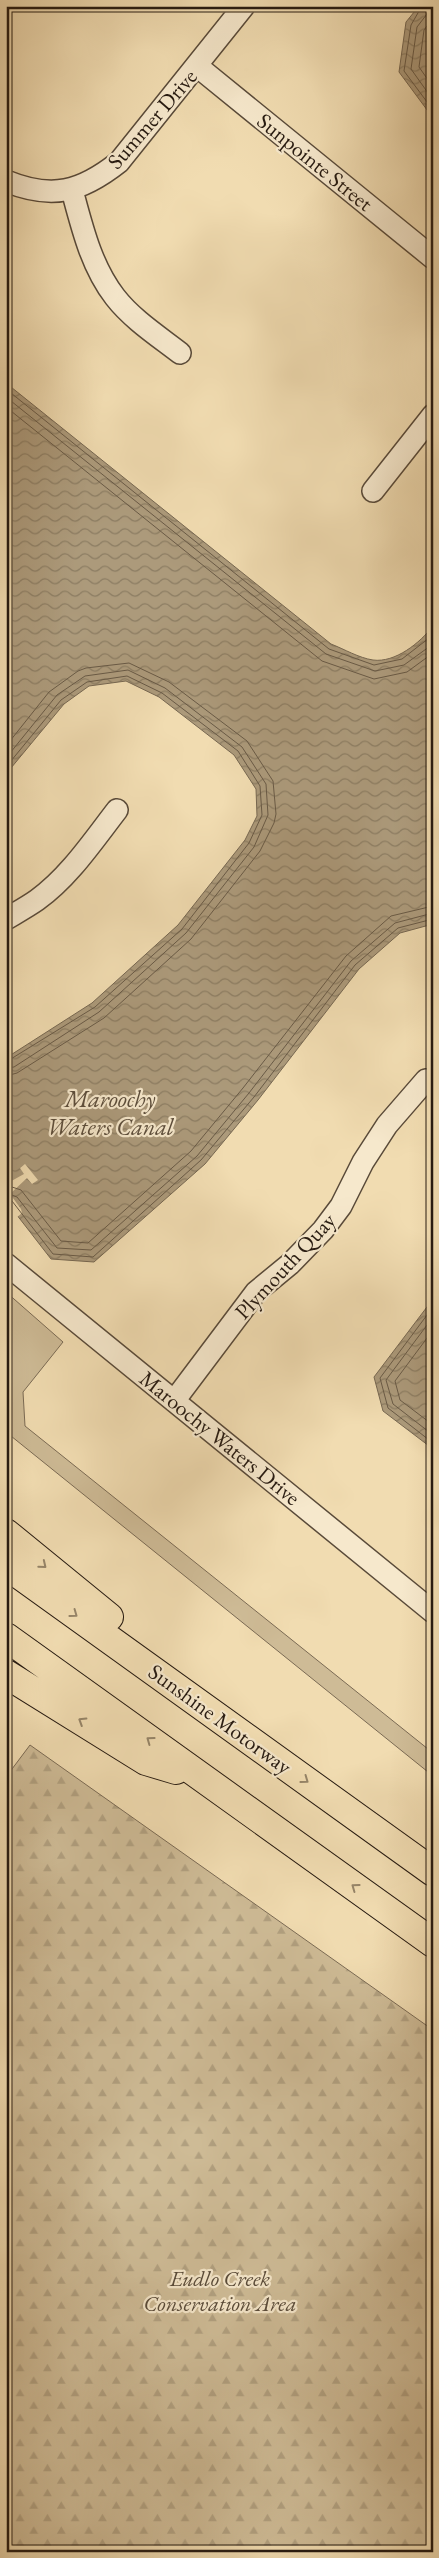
<svg xmlns="http://www.w3.org/2000/svg" width="439" height="2558" font-family="'EB Garamond',serif">
<style>
.forest{fill:url(#forest-firs);stroke:#7a6a54}
.park{fill:#cebb96;stroke:#7a6a54}
.water{fill:url(#water-waves);stroke:#766751}
.pier{fill:#f1dcb1}
.lines{fill:none;stroke-linecap:round;stroke-linejoin:round}
.shore{stroke:#695a46;stroke-width:1}
.minor-casing{stroke:#594a39;stroke-width:24}
.motorway-casing{stroke:#261a11;stroke-width:30}
.minor{stroke:#f6e8cc;stroke-width:21}
.motorway{stroke:#f1dcb1;stroke-width:28}
.oneway{stroke:#968569}
.labels{text-anchor:middle;dominant-baseline:central;stroke-width:4.5;stroke-linejoin:round;paint-order:stroke}
.street-label{font-size:22px;fill:#261a11;stroke:#f6e8cc}
.park-label{font-size:22px;font-style:italic;fill:#584a39;stroke:#f6e8cc}
.water-label{font-size:24px;font-style:italic;fill:#5c4d3b;stroke:#f6e8cc}
</style>
<defs>
<pattern id="forest-firs" width="22" height="20" patternUnits="userSpaceOnUse" patternTransform="scale(1.25)"><rect width="22" height="20" fill="#cebb96"/><path d="M5 1l3.5 6h-7zM16 11l3.5 6h-7z" fill="#b1a080"/></pattern>
<pattern id="water-waves" width="16" height="10" patternUnits="userSpaceOnUse" patternTransform="scale(1.25)"><rect width="16" height="10" fill="#ac9a7b"/><path d="M0 5q4-4 8 0t8 0" fill="none" stroke="#8c7d63"/></pattern>
</defs>
<rect width="100%" height="100%" fill="#f1dcb1"/>
<filter id="stains"><feTurbulence type="fractalNoise" baseFrequency=".004" numOctaves="4"/><feColorMatrix values="0 0 0 0 .2 0 0 0 0 .09 0 0 0 0 .02 0 0 0 .5 -.17"/></filter>
<radialGradient id="worn" r=".72"><stop offset=".6" stop-color="#630" stop-opacity="0"/><stop offset="1" stop-color="#630" stop-opacity=".3"/></radialGradient>
<path class="forest" d="M30 1745 433 2030V2552H6V1777Z"/>
<path class="park" d="M6 1292 63 1342 23 1392 25 1426 433 1753V1776L6 1432Z"/>
<path class="water" d="M419 6H433V118L399 72 406 22Z
M6 383 331 644C344 649 359 658 373 660 395 663 420 643 433 626V924L400 933 359 969 258 1100 205 1164 94 1262 51 1259 6 1201V1058L92 1003 178 925 245 840 257 816 256 789 234 755 159 697 126 681 89 686 64 704 6 774Z
M433 1299V1449L383 1411 374 1377Z"/>
<path class="pier" d="M25 1164 38 1180 32 1184 27 1178 10 1194 21 1209 22 1213 16 1218 6 1205V1184L24 1174 20 1168Z"/>
<g class="lines">
<path class="shore" d="M422 6 411 25 404 71 433 110
M428 6 427 14 417 27 411 69 433 100
M433 18 424 30 419 67 433 87
M6 389 329 649 374 665 402 659 433 635
M6 397 326 654 375 671 404 665 433 644
M6 407 322 661 374 679 407 672 433 653
M6 746 49 692 78 671 86 668 129 663 169 682 247 741 273 781 276 814 274 823 260 851 191 939 104 1018 17 1073 6 1076
M6 758 57 695 85 676 128 670 165 688 242 747 266 784 268 815 254 847 186 933 99 1012 14 1067 6 1068
M6 767 61 700 87 682 127 676 162 693 238 751 260 786 262 815 249 843 182 929 95 1007 6 1062
M6 1185 21 1190 61 1241 88 1243 191 1151 243 1088 346 956 391 916 433 906
M6 1193 17 1197 57 1248 91 1250 197 1156 249 1093 351 961 395 923 433 913
M6 1199 12 1201 53 1254 93 1257 201 1160 254 1097 355 965 398 928 433 919
M433 1307 380 1378 388 1408 433 1443
M433 1317 386 1380 393 1404 433 1435
M433 1330 395 1381 400 1400 433 1425"/>
<defs>
<path id="minor" d="M197 66 433 258
M6 181C52 200 81 192 119 162L244 6
M72 190C82 227 91 266 115 297 132 319 158 336 180 353
M373 491 433 415
M6 919C16 913 27 907 37 900 69 877 93 841 117 810
M6 1264 433 1612
M174 1401 256 1292 290 1264 323 1230 341 1206 363 1162 387 1125 426 1080"/>
<path id="motorway" d="M6 1533 109 1617
M6 1565 433 1872
M6 1637 433 1943
M6 1674 146 1761 176 1770"/>
</defs>
<use href="#minor" class="minor-casing"/>
<use href="#motorway" class="motorway-casing"/>
<use href="#minor" class="minor"/>
<use href="#motorway" class="motorway"/>
</g>
<defs><path id="oneway-chevron" d="M-2-3.5L2.5 0L-2 3.5" fill="none" stroke-width="1.6" stroke-linecap="round" stroke-linejoin="round" transform="scale(1.25)"/></defs>
<g class="oneway">
<use href="#oneway-chevron" transform="translate(43 1565) rotate(39)"/>
<use href="#oneway-chevron" transform="translate(74 1614) rotate(36)"/>
<use href="#oneway-chevron" transform="translate(82 1721) rotate(-148)"/>
<use href="#oneway-chevron" transform="translate(150 1740) rotate(-144)"/>
<use href="#oneway-chevron" transform="translate(305 1780) rotate(36)"/>
<use href="#oneway-chevron" transform="translate(355 1887) rotate(-144)"/>
</g>
<g class="labels">
<g class="street-label">
<text transform="translate(152 119) rotate(-49)">Summer Drive</text>
<text transform="translate(315 162) rotate(39)">Sunpointe Street</text>
<text transform="translate(285 1266) rotate(-47)">Plymouth Quay</text>
<text transform="translate(220 1438) rotate(39)">Maroochy Waters Drive</text>
<text transform="translate(220 1719) rotate(36)">Sunshine Motorway</text>
</g>
<g class="park-label">
<text x="220" y="2278">Eudlo Creek<tspan x="220" dy="25">Conservation Area</tspan></text>
</g>
<g class="water-label">
<text x="110" y="1098">Maroochy<tspan x="110" dy="28">Waters Canal</tspan></text>
</g>
</g>
<rect width="439" height="2558" fill="none" stroke="#f1dcb1" stroke-width="25"/>
<rect x="8" y="8" width="424" height="2543" fill="none" stroke="#261a11" stroke-width="2.5"/>
<rect x="12" y="12" width="414" height="2533" fill="none" stroke="#261a11"/>
<rect width="100%" height="100%" filter="url(#stains)"/>
<rect width="100%" height="100%" fill="url(#worn)"/>
</svg>
